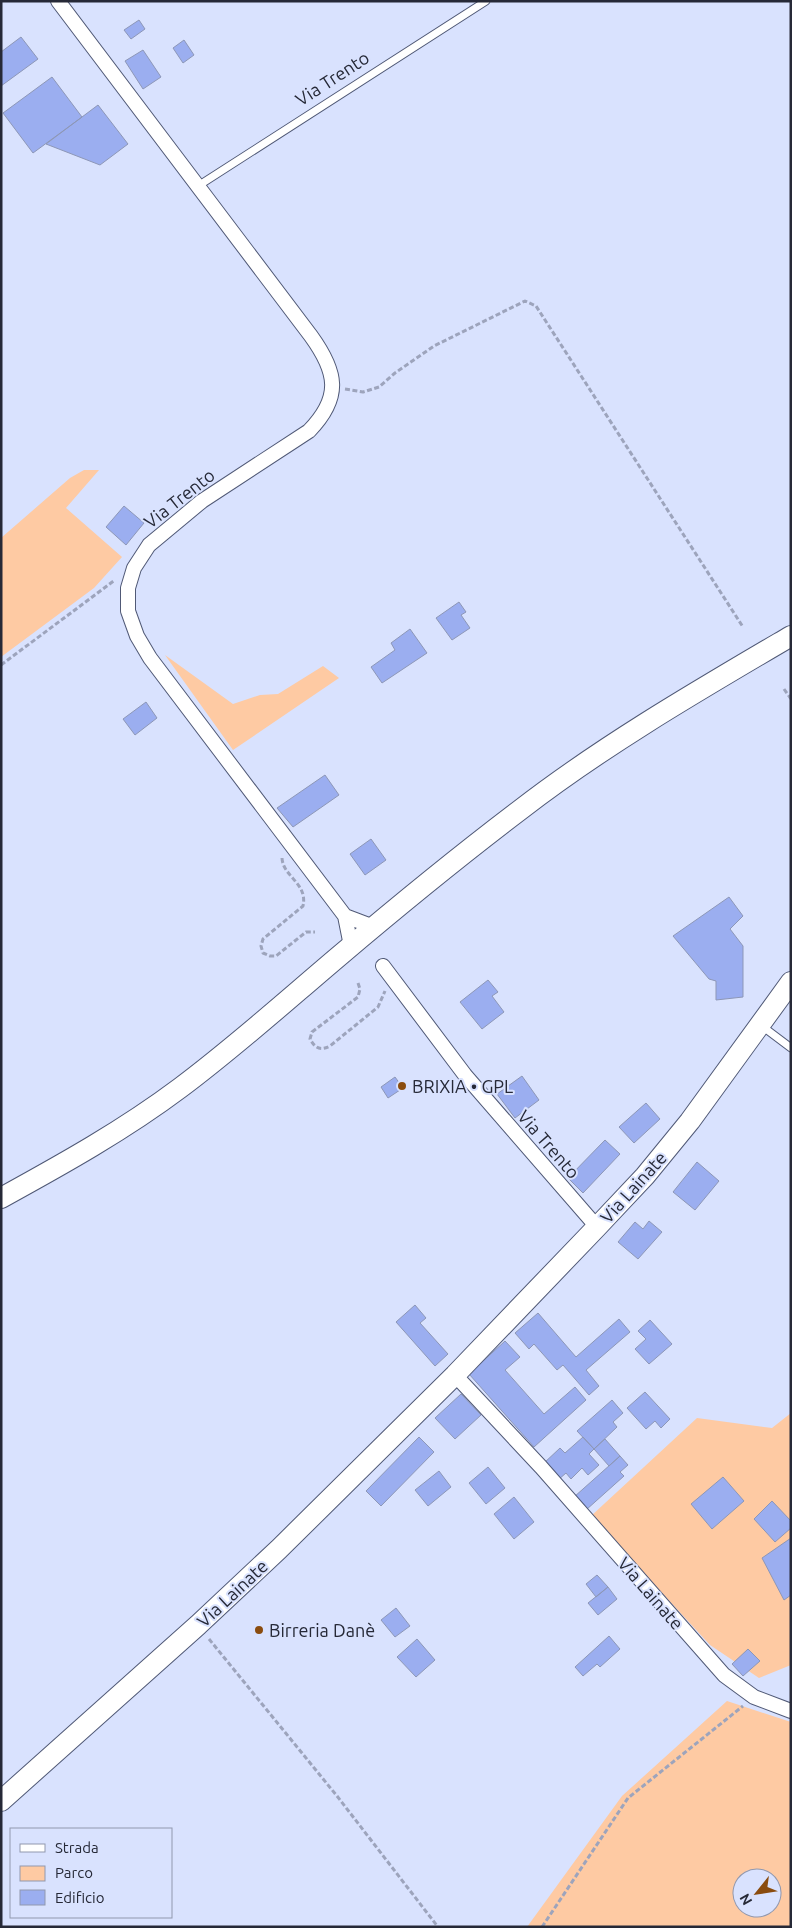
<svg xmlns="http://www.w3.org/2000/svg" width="792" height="1928" font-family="Ubuntu,sans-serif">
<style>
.green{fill:#fecaa3;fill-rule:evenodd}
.building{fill:#9baef0;stroke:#8d97b7}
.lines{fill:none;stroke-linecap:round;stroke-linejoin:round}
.service-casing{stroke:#505976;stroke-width:9}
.minor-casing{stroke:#505976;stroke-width:16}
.secondary-casing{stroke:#505976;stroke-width:22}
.path{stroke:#9da4bc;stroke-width:3;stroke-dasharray:5 2.5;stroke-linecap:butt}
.service{stroke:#fff;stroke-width:7}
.minor{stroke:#fff;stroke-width:14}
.secondary{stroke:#fff;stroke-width:20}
.poi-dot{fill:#8a4c0f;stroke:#d9e2fe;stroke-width:2}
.labels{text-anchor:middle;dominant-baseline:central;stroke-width:4;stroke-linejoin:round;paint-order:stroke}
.street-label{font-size:18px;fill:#262937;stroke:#d9e2fe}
.poi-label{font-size:18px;fill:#262937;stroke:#d9e2fe;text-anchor:start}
</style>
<rect width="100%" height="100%" fill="#d9e2fe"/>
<path class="green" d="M84 470H99L66 508 122 557 94 588 1 657V538L70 478Z
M165 655 233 704 260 695 278 694 323 666 339 678 233 750Z
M791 1413V1665L759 1678 710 1645 591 1516 697 1418 772 1428Z
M727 1701 791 1722V1927H527L622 1796ZM742 1878H772V1908H742Z"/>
<path class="building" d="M139 20 145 29 131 39 124 30Z
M21 37 38 59 1 86V52Z
M184 40 194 55 183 63 173 48Z
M143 50 161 77 143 89 125 61Z
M52 77 82 117 33 153 3 113Z
M98 105 128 144 100 165 46 144Z
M124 506 144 523 126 545 106 527Z
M459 602 466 612 461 615 470 628 452 640 436 618Z
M410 629 427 653 382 683 371 667 395 650 391 643Z
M146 702 157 718 135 735 123 719Z
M325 775 339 795 293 827 277 808Z
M371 839 386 860 365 875 350 854Z
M729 897 743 916 730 929 743 946V997L716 1000V981L709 979 673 936Z
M488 980 498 992 492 996 504 1012 482 1029 460 1002Z
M522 1076 539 1100 515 1118 497 1094Z
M395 1077 403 1088 388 1098 381 1087Z
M646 1103 660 1119 634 1143 619 1127Z
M605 1140 620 1154 583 1193 568 1178Z
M697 1162 719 1181 695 1210 673 1192Z
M649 1221 662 1232 638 1259 618 1242 635 1222 643 1229Z
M415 1305 426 1318 420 1323 448 1354 435 1366 396 1322Z
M538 1313 576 1357 619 1319 630 1332 586 1370 599 1386 589 1395 563 1365 557 1370 534 1344 529 1349 515 1333Z
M650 1320 672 1344 649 1364 635 1349 646 1339 638 1331Z
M505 1341 520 1357 505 1370 544 1414 575 1387 586 1400 534 1447 469 1374Z
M645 1392 670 1419 661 1428 655 1421 646 1429 627 1408Z
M461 1394 481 1415 455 1439 435 1418Z
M612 1400 623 1413 613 1422 617 1427 594 1449 577 1431Z
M419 1437 434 1452 381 1506 366 1491Z
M583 1437 594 1449 589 1454 599 1465 588 1475 582 1468 571 1479 566 1473 558 1480 543 1464 560 1448 565 1453Z
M605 1439 620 1456 609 1466 594 1449Z
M620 1456 628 1465 620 1472 624 1476 586 1510 574 1497Z
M488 1467 505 1488 486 1504 469 1483Z
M439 1471 451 1487 428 1506 415 1490Z
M723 1477 744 1501 712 1529 691 1504Z
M514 1497 534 1522 514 1539 494 1514Z
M772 1501 791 1521V1528L775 1542 754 1519Z
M791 1538V1595L784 1600 762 1558Z
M597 1575 608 1587 596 1597 586 1584Z
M608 1587 617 1599 598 1615 588 1603Z
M396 1608 410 1626 395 1637 381 1620Z
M609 1636 620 1649 600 1667 597 1664 583 1676 575 1667Z
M417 1639 435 1660 416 1677 397 1657Z
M748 1649 760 1661 743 1676 732 1664Z"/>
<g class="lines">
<defs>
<path id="service" d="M198 186 486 1
M762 1026 791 1048"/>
<path id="minor" d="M58 1 311 336C337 372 342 397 309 431L202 501 149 545 134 568 128 588V611L137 636 150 658 345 916 351 946
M345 916 374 927
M383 966 465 1075 597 1227
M455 1375 541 1467 724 1675 754 1697 791 1711"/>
<path id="secondary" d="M1 1198C63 1164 124 1130 180 1088 235 1047 286 1001 338 957 397 907 458 857 520 810 604 745 699 690 791 636
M1 1801 198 1625 279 1549 455 1375 597 1227 645 1176 690 1121 791 982"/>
</defs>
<use href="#service" class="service-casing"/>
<use href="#minor" class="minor-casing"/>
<use href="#secondary" class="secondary-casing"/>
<path class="path" d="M345 389 363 392 379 387 395 373 434 346 525 301 536 306 743 627
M1 665 115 580
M784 689 791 699
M282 858C283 877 308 883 303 906L263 939 261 946 263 953 270 956H276L306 932H315
M358 983 360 989 358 997 312 1032 310 1039C315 1048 320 1051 330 1046L378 1007 385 991
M209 1639 337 1796 438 1927
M542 1927 628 1798 743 1706"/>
<use href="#service" class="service"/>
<use href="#minor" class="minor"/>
<use href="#secondary" class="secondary"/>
</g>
<g class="poi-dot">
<circle cx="402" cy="1086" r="5"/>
<circle cx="259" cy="1630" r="5"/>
</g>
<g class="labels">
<g class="street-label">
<text transform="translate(332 78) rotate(-33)">Via Trento</text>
<text transform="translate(179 498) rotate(-38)">Via Trento</text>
<text transform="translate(549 1144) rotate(49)">Via Trento</text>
<text transform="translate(633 1187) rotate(-48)">Via Lainate</text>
<text transform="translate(232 1593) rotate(-43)">Via Lainate</text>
<text transform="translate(651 1593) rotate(49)">Via Lainate</text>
</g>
<g class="poi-label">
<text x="412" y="1086">BRIXIA • GPL</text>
<text x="269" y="1630">Birreria Danè</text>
</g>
</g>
<rect width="792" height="1928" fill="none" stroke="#262937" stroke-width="5"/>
<rect x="10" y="1828" width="162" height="90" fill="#d9e2fe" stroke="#9198ae"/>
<rect x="20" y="1844" width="25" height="8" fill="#ffffff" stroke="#9198ae"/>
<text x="55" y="1853" font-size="15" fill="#262937">Strada</text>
<rect x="20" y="1866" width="25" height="15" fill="#fecaa3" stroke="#9198ae"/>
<text x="55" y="1878" font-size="15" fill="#262937">Parco</text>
<rect x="20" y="1890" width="25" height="15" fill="#9baef0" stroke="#9198ae"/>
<text x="55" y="1903" font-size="15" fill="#262937">Edificio</text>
<g transform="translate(757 1893) rotate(240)"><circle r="24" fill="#d9e2fe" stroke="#9198ae"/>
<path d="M0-4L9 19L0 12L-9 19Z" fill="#8a4c0f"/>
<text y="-8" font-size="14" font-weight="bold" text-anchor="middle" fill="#262937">N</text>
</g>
</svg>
